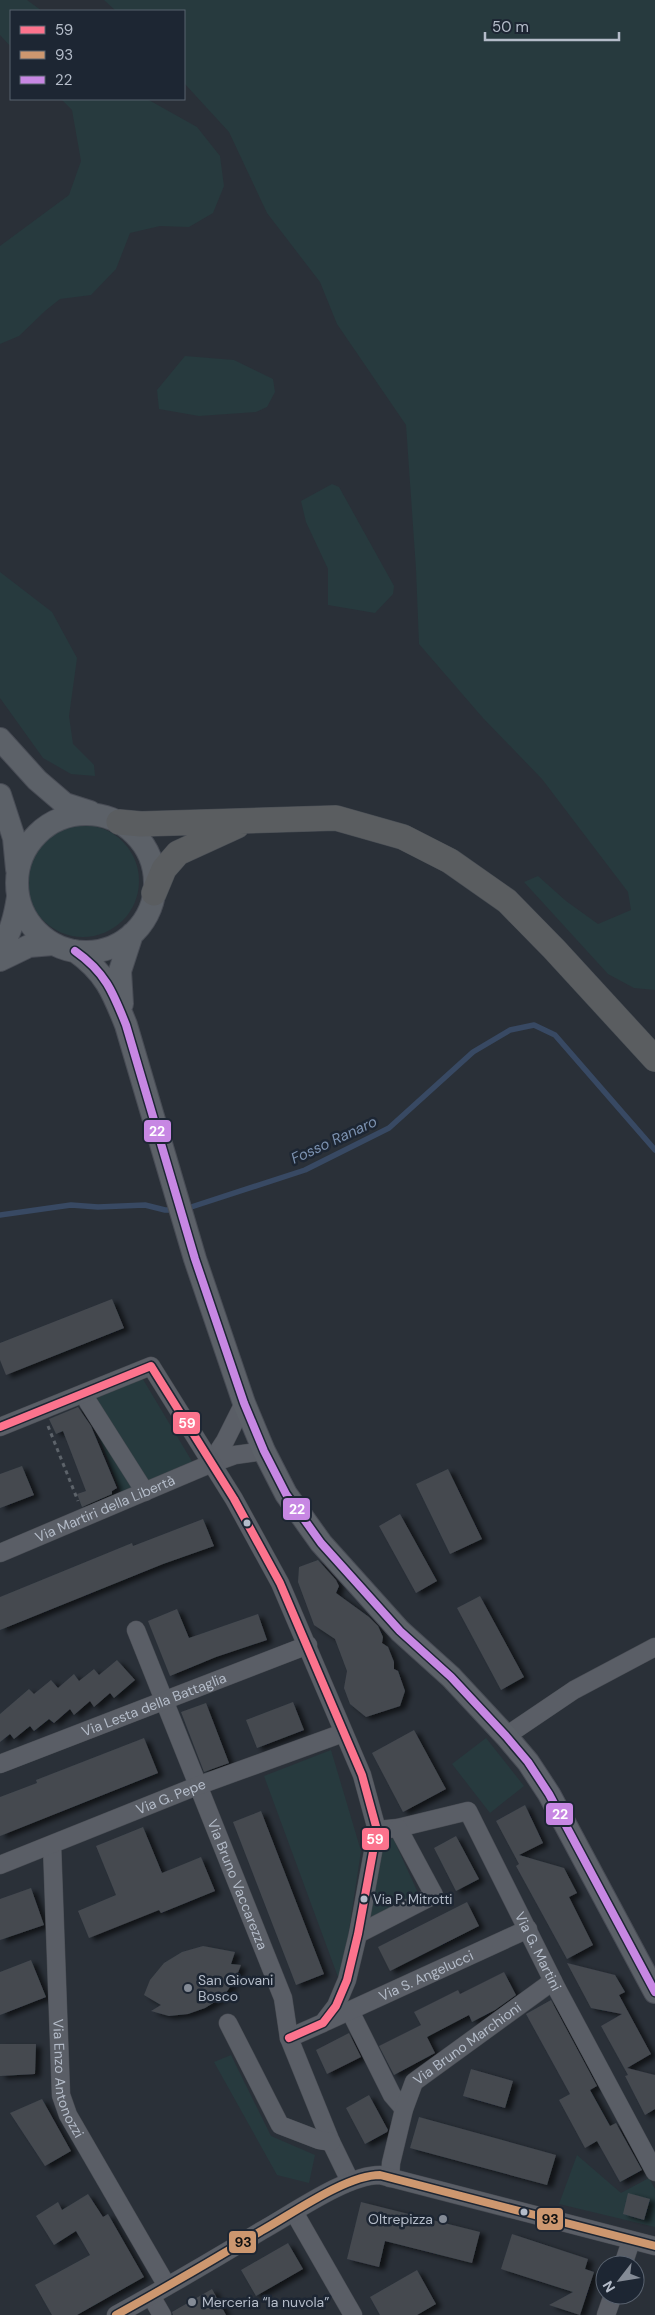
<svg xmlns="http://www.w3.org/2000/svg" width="655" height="2315" font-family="'DM Sans',sans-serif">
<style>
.green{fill:#273a3e}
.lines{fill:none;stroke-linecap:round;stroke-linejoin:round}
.stream{stroke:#384963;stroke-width:5.5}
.building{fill:#444950;filter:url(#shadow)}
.minor-casing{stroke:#484c53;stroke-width:19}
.major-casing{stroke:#484c55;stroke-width:24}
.highway-casing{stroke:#474c53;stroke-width:26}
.path{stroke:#5d636a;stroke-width:3;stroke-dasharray:4 4;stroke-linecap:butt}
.minor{stroke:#5a5e66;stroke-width:18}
.major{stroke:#5c6168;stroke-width:22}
.highway{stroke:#5a5d60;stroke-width:25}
.bus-1-casing{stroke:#1d2633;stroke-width:11}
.bus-2-casing{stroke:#1d2633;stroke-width:11}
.bus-3-casing{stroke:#1d2633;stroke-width:11}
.bus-1{stroke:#fc738d;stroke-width:8}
.bus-2{stroke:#cd976f;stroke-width:8}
.bus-3{stroke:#c787e3;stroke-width:8}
.bus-dot{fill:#b4bcc9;stroke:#1d2633;stroke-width:2}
.poi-dot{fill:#848b96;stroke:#1d2633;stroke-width:2}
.labels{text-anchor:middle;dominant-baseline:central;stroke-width:5;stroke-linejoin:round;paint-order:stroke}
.bus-label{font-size:13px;fill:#b4bcc9;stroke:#1d2633;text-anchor:start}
.street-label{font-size:14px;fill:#b4bcc9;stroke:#1d2633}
.poi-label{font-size:14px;fill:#b4bcc9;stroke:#1d2633;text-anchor:start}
.water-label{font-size:15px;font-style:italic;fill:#7c92b1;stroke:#1d2633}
.line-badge{stroke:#1d2633;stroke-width:2}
.badge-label{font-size:14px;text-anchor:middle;font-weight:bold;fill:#fff}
.pale-badge-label{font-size:14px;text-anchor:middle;font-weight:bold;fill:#111}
</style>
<defs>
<filter id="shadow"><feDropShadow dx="5.5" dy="3" stdDeviation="2.5" flood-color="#0009"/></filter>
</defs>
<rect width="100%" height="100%" fill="#2a3038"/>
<path class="green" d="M0 0H27L42 11H11V47L0 35Z
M104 0H655V990L634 988 608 974 524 882 538 876 566 901 598 924 631 910 628 892 542 779 483 718 419 644 416 569 406 425 337 324 320 282 267 213 229 132 184 83V11H116Z
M61 99H147L197 127 220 156 224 186 213 213 189 227 160 226 130 233 116 269 91 295 60 299 45 311 19 336 0 344V246L69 195 81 161 72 110Z
M185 356 234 360 273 379 275 392 267 407 256 412 199 416 159 409 157 390Z
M332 484 339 487 394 586 393 594 375 613 328 605V569L306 522 301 501Z
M0 572 52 612 77 658 69 716 73 744 94 765 95 776 71 774 43 758 0 698Z
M27 881a56 56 0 1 1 112 0a56 56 0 1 1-112 0Z
M141 1376 193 1463 121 1493 85 1401Z
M486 1738 524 1786 490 1813 452 1764Z
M331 1750 361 1851 343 1969 338 1977 264 1776Z
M393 1838 419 1895 370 1918 384 1843Z
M231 2055 271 2136 315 2155 309 2183 277 2175 214 2062Z
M577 2155 621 2193 649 2178 655 2189V2227L559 2204Z"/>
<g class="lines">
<path class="stream" d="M185 1209 305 1170 389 1128 473 1052 510 1030 534 1025 555 1035 655 1150
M0 1215 71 1205 98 1207 145 1205 165 1210H176"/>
</g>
<path class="building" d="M112 1299 124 1328 6 1375 0 1360V1343Z
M78 1407 91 1426 117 1488 112 1491V1494L82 1507 77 1494 86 1491 63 1431 56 1434 49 1419Z
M22 1466 34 1495 0 1508V1474Z
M448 1469 482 1539 450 1554 416 1484Z
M400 1514 437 1581 416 1593 379 1526Z
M203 1519 214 1546 163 1564 0 1630V1597L132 1543 133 1546Z
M318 1560 336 1580 339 1586 336 1593 369 1617 378 1626 383 1637 382 1643 388 1647 394 1662V1669L398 1671 405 1691 400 1706 366 1717 350 1704 344 1688 347 1671 335 1639 314 1625 298 1582 299 1567Z
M480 1596 524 1677 501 1690 457 1608Z
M177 1609 189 1638 258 1614 267 1640 216 1657 170 1676 148 1621Z
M117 1660 135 1680 114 1698 110 1693 94 1707 90 1701 74 1715 70 1709 54 1723 49 1719 34 1731 30 1726 14 1739 10 1734 0 1742V1714L29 1689 34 1694 51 1680 58 1688 74 1674 79 1681 94 1669 99 1675Z
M293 1702 304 1730 257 1748 246 1720Z
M206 1703 229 1763 204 1772 181 1712Z
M414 1730 446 1789 403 1812 372 1753Z
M144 1738 158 1773 0 1836V1797L37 1783 36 1780Z
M525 1805 543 1843 519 1855 564 1868 577 1893 569 1897 593 1945 567 1959 516 1866 519 1864 496 1821Z
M261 1811 324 1974 296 1985 233 1822Z
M143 1827 162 1873 201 1857 215 1891 161 1913 159 1910 89 1938 78 1911 116 1895 96 1846Z
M456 1836 479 1879 456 1891 434 1848Z
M31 1888 44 1925 0 1940V1899Z
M467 1902 479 1926 390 1971 378 1947Z
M203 1946 235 1952 231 1964 241 1965 235 1980 223 1997 205 2008 188 2014 169 2016 151 2011 161 2005 144 1995 150 1980 164 1963 182 1952Z
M31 1960 46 1997 0 2015V1972Z
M567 1963 615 1975 625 1992 619 1995 651 2054 627 2068 655 2075V2109L645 2115 625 2076 628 2075 601 2026 622 2014 591 2008Z
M504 1972 516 1995 495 2010 472 2022 469 2015 427 2037 435 2053 394 2075 379 2046 421 2025 414 2012 458 1990 460 1994Z
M551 2000 597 2086 590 2090 610 2126 616 2123 642 2170 620 2182 597 2141 585 2148 559 2100 570 2094 526 2014Z
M349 2033 361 2057 327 2074 316 2050Z
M0 2044H36L35 2074 0 2076Z
M471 2069 513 2081 505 2108 463 2096Z
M369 2095 388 2130 387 2132 365 2144 346 2108Z
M42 2099 71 2151 45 2166 10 2113Z
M419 2117 556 2155 547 2185 410 2148Z
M628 2193 650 2199 644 2220 623 2214Z
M88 2194 103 2217 108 2214 144 2277 77 2315H52L35 2285 90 2255 76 2231 54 2245 36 2216 58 2202 62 2210Z
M361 2202 480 2232 472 2263 385 2241 379 2267 347 2259Z
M512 2234 588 2259 585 2269 594 2272 580 2315 549 2305 573 2292 501 2269Z
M288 2243 303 2269 256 2296 241 2270Z
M417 2270 436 2304 417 2315H380L370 2297Z
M212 2289 226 2315H173L172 2312Z"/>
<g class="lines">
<defs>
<g id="minor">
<path d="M85 1393 88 1402 145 1492"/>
<path d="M244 1403 225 1441 210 1464 235 1455 264 1451"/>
<path d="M0 1427 151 1366 234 1499 280 1583 362 1775 377 1830 358 1934 347 1980 336 2006 323 2023 289 2038"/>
<path id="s1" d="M0 1553 210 1464"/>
<path id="s2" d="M136 1630 283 1998 289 2038 331 2142 350 2181"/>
<path d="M506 1736 574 1690 655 1647"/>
<path id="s3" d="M0 1764 308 1645"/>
<path id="s4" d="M377 1830 398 1828 468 1811 557 1989 655 2172"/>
<path id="s5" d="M52 1845 61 2095 68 2115 167 2286"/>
<path id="s6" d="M0 1865 197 1786 343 1733"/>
<path d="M358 1934 434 1895 398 1828"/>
<path d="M350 2011 392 2095 404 2109"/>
<path id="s7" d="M327 2021 528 1929"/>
<path d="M228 2023 280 2125 319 2140 331 2142"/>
<path id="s8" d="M390 2178 391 2163 404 2109 414 2082 553 1981"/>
<path d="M294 2212 353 2315"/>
<path d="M623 2265 631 2241"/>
<path d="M151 2296 162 2315"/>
<path d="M116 2315C165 2288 213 2260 261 2231 292 2214 346 2175 380 2175L655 2246"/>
<path d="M606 2315 613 2295"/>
</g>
<path id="major" d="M0 739 37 780 65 804 90 812
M0 795 14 838 17 869
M17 883a69 69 0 1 1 138 0a69 69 0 1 1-138 0Z
M0 949C11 933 15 916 18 897
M75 951C105 972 113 992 126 1025L195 1259 244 1403 264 1451 286 1494 321 1543 400 1631 451 1677 506 1736 528 1762 549 1794 655 1992
M0 960 29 946 53 944
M122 1004 120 971 132 934"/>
<path id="highway" d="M119 822 141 824 336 818 403 837 450 861 507 901 554 949 655 1059
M154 893 164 869 178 853 237 826"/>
</defs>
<use href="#minor" class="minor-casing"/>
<use href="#major" class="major-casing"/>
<use href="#highway" class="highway-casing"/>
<path class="path" d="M48 1426 78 1501"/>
<use href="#minor" class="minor"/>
<use href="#major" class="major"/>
<use href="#highway" class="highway"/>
<defs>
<path id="bus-1" d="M0 1427 151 1366 234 1499 280 1583 362 1775 377 1830 358 1934 347 1980 336 2006 323 2023 289 2038"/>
<path id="bus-2" d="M116 2315C165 2288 213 2260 261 2231 292 2214 346 2175 380 2175L655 2246"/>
<path id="bus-3" d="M75 951C105 972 113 992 126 1025L195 1259 244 1403 264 1451 286 1494 321 1543 400 1631 451 1677 506 1736 528 1762 549 1794 655 1992"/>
</defs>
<use href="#bus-1" class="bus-1-casing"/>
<use href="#bus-2" class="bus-2-casing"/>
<use href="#bus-3" class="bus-3-casing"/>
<use href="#bus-1" class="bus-1"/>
<use href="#bus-2" class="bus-2"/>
<use href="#bus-3" class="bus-3"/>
</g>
<g class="bus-dot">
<circle cx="247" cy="1523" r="4.5"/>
<circle cx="364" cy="1899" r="4.5"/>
<circle cx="524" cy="2212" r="4.5"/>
</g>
<g class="poi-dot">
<circle cx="188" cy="1988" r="5"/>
<circle cx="443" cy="2219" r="5"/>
<circle cx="192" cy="2302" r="5"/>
</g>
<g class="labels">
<g class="bus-label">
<text x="373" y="1899">Via P. Mitrotti</text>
</g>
<g class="street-label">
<text stroke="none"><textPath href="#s1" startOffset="114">Via Martiri della Libertà</textPath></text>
<text stroke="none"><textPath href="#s3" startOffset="165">Via Lesta della Battaglia</textPath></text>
<text stroke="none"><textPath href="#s6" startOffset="184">Via G. Pepe</textPath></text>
<text stroke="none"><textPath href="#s2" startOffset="274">Via Bruno Vaccarezza</textPath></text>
<text stroke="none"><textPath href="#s4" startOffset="250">Via G. Martini</textPath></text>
<text stroke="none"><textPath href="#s7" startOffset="109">Via S. Angelucci</textPath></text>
<text stroke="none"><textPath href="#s8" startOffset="165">Via Bruno Marchioni</textPath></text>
<text stroke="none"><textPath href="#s5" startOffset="235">Via Enzo Antonozzi</textPath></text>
</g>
<g class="poi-label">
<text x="198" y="1980">San Giovani<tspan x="198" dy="16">Bosco</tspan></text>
<text x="433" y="2219" text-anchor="end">Oltrepizza</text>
<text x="202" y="2302">Merceria “la nuvola”</text>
</g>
<g class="water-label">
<text transform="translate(334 1140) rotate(-25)">Fosso Ranaro</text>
</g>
</g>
<g class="line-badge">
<rect x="143" y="1119" width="29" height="24" rx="5" fill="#c787e3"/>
<rect x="172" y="1411" width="29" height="24" rx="5" fill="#fc738d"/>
<rect x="282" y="1497" width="29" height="24" rx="5" fill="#c787e3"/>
<rect x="545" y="1802" width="29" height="24" rx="5" fill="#c787e3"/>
<rect x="361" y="1827" width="29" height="24" rx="5" fill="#fc738d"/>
<rect x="536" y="2207" width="28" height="24" rx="5" fill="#cd976f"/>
<rect x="228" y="2230" width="29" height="24" rx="5" fill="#cd976f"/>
</g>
<g class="badge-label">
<text x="157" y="1136">22</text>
<text x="187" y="1428">59</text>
<text x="297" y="1514">22</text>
<text x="560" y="1819">22</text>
<text x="375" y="1844">59</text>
</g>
<g class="pale-badge-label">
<text x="550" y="2224">93</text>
<text x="243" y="2247">93</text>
</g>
<rect x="10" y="10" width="175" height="90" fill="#1d2633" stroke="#59626f"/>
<rect x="20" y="26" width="25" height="8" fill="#fc738d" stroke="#59626f"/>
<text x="55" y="35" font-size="15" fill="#b4bcc9">59</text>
<rect x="20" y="51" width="25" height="8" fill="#cd976f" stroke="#59626f"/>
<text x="55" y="60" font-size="15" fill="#b4bcc9">93</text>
<rect x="20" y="76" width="25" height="8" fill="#c787e3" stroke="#59626f"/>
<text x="55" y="85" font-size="15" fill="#b4bcc9">22</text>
<g transform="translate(620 2280) rotate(239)"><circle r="24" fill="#1d2633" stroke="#59626f"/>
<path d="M0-4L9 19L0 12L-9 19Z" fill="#848b96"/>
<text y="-8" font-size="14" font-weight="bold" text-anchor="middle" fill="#b4bcc9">N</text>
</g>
<path d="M485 32v8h134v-8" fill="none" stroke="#b4bcc9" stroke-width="2.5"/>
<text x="492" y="32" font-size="15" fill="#b4bcc9" stroke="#1d2633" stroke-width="4" paint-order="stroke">50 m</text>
</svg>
